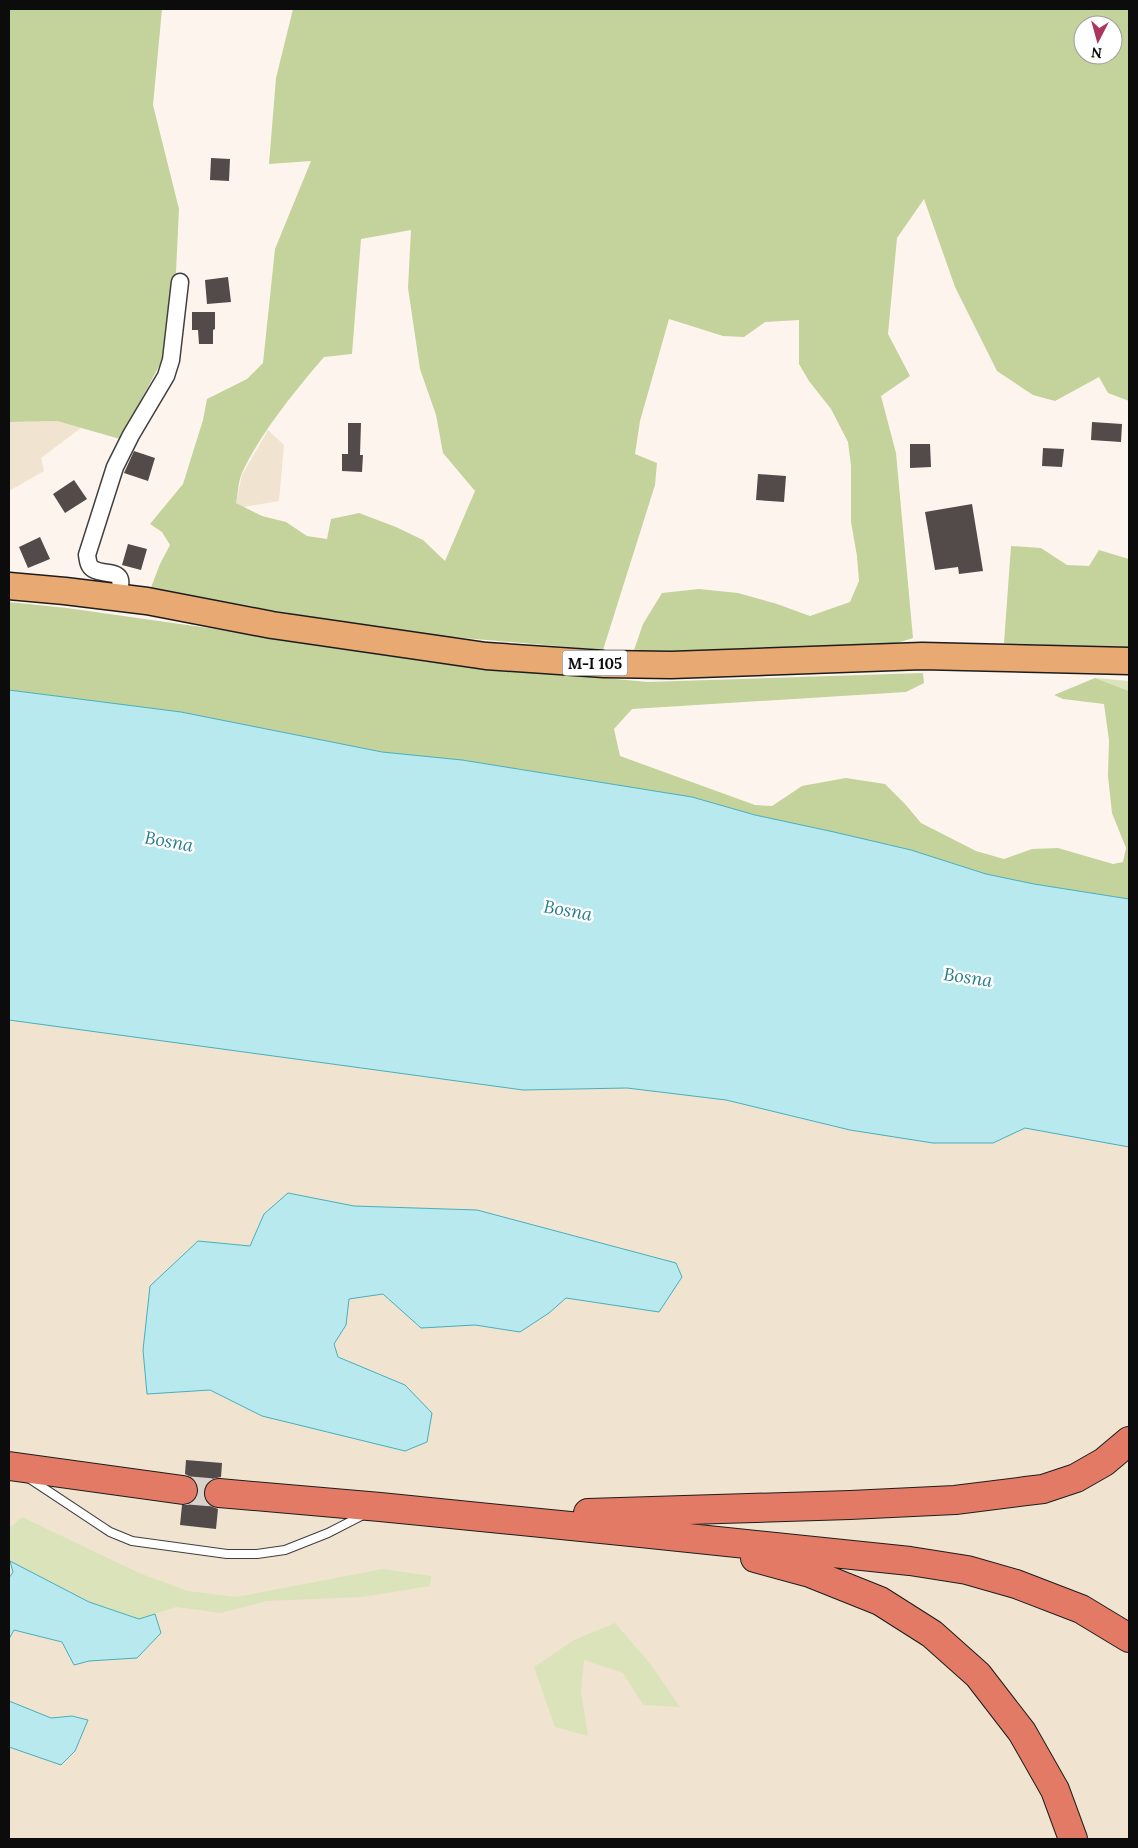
<svg xmlns="http://www.w3.org/2000/svg" width="1138" height="1848" font-family="Lora,serif">
<style>
.farmland{fill:#f0e4d0}
.green{fill:#dbe3bb}
.forest{fill:#c4d29c;fill-rule:evenodd}
.water{fill:#b7e9ee;stroke:#47afbc}
.building{fill:#534a4a}
.lines{fill:none;stroke-linecap:round;stroke-linejoin:round}
.motorway-tunnel{stroke:#d9d2cb;stroke-width:28;stroke-dasharray:28 14;stroke-linecap:butt}
.service-casing{stroke:#3f3f3f;stroke-width:10}
.minor-casing{stroke:#3f3f3f;stroke-width:19}
.primary-casing{stroke:#1d1d1d;stroke-width:29}
.motorway-casing{stroke:#1d1d1d;stroke-width:30}
.service{stroke:#fff;stroke-width:8}
.minor{stroke:#fff;stroke-width:16}
.primary{stroke:#e8a972;stroke-width:26}
.motorway{stroke:#e27a65;stroke-width:28}
.labels{text-anchor:middle;dominant-baseline:central;stroke-width:5;stroke-linejoin:round;paint-order:stroke}
.shield{fill:#fff;stroke:#555;stroke-width:1}
.shield-label{font-size:15px;font-weight:bold;fill:#0c0c0c}
.water-label{font-size:18px;font-style:italic;fill:#257e8e;stroke:#fff}
</style>
<rect width="100%" height="100%" fill="#fdf5ed"/>
<path class="farmland" d="M57 421 81 428 41 458 44 471 9 491V422Z
M268 430 284 445 279 501 243 507 236 503 242 475Z
M9 1020 523 1090 627 1088 726 1100 850 1130 933 1143H993L1025 1127 1129 1147V1839H9Z"/>
<path class="green" d="M1095 678 1129 681V691Z
M22 1517 139 1573 188 1591 236 1597 383 1569 431 1576 430 1586 362 1597 266 1601 221 1613 176 1607 139 1619 89 1602 10 1561 9 1558V1528Z
M615 1623 652 1666 680 1707 643 1705 623 1673 584 1660 581 1691 588 1736 555 1727 534 1667 574 1640Z"/>
<path class="forest" d="M9 9H162L153 105 179 209 176 272 165 355 120 439 57 421 9 422Z
M293 9H1129V401L1108 393 1099 377 1055 401 1033 395 997 371 955 287 924 199 897 238 888 334 910 376 881 396 896 453 913 638 897 643 633 653 643 624 662 593 699 589 738 593 777 604 810 616 850 602 859 581 857 556 851 522V466L848 442 831 409 809 381 799 364V320L765 322 744 337 723 336 669 319 640 421 635 454 657 463 655 485 603 650 416 634 150 590 160 564 170 545 162 532 150 524 183 484 203 420 207 399 247 379 263 363 275 249 311 161 269 164 276 78ZM1083 25H1113V55H1083ZM411 230 408 288 420 369 436 415 443 453 475 491 445 561 423 540 396 527 359 513 331 519 327 539 307 536 286 522 262 516 236 503C238 494 238 482 242 473 261 432 295 391 324 357L352 354 361 239Z
M1011 546 1041 548 1067 565 1089 566 1099 550 1129 559V649L1004 643Z
M9 602 67 608 322 644 428 662 648 682 923 673 924 683 906 692 632 709 614 729 620 756 755 805 772 806 802 786 846 778 885 784 905 804 921 823 976 851 1004 859 1032 849 1058 848 1113 864 1123 862 1126 848 1112 813 1108 776 1109 740 1104 704 1063 699 1054 695 1095 678 1129 691V899L1034 884 986 874 911 850 834 832 755 815 692 797 462 760 382 752 181 712 9 690Z"/>
<path class="water" d="M9 690 181 712 382 752 462 760 692 797 755 815 834 832 911 850 986 874 1034 884 1129 899V1147L1025 1128 993 1143H933L850 1130 726 1100 627 1088 523 1090 9 1020Z
M288 1193 354 1206 477 1210 676 1263 682 1277 659 1312 566 1298 549 1313 520 1332 475 1325 421 1328 383 1294 349 1299 346 1325 334 1344 338 1357 405 1385 432 1413 427 1442 405 1451 262 1416 210 1390 147 1394 143 1350 150 1286 198 1241 250 1246 264 1214Z
M10 1561 89 1602 139 1619 155 1614 161 1633 137 1658 89 1661 74 1665 62 1642 14 1630 9 1639V1578L13 1572Z
M9 1701 51 1718 72 1716 88 1720 75 1751 61 1765 9 1747Z"/>
<path class="building" d="M211 158 230 159 229 181 210 180Z
M228 277 231 302 207 304 205 280Z
M192 312H215V329L213 330V344H199L198 330H192Z
M1092 422 1122 424 1121 442 1091 440Z
M348 423H361L360 455H363L362 472 342 471V454H348Z
M910 444H930L931 467 910 468Z
M1043 448 1064 449 1062 467 1042 466Z
M134 451 155 458 148 481 124 473Z
M758 474 786 476 784 502 756 500Z
M74 480 87 499 65 513 53 494Z
M972 504 983 571 959 574 958 567 935 570 925 512Z
M40 537 50 559 28 568 19 547Z
M128 544 147 549 141 570 122 565Z
M186 1460 222 1463 221 1477 212 1479 207 1484 204 1491 205 1500 210 1506 218 1509 216 1529 180 1525 182 1505H188L195 1500 198 1492V1485L193 1478 185 1474Z"/>
<g class="lines">
<path class="motorway-tunnel" d="M183 1490 219 1493"/>
<defs>
<path id="service" d="M30 1479 110 1532 132 1541 227 1554H257L285 1550 328 1533 365 1514"/>
<path id="minor" d="M117 597C129 566 107 577 93 569 88 566 88 560 87 555L115 467 131 435 166 376 171 360 180 282"/>
<path id="primary" d="M9 586 65 591 147 601 272 625 486 656 604 664 671 665 922 656 1129 661"/>
<path id="motorway" d="M9 1466 183 1490
M219 1493 380 1507 641 1533 910 1561 967 1570 1016 1584 1081 1609 1129 1638
M588 1513 850 1505 955 1500 1026 1491 1043 1489 1076 1478 1104 1462 1129 1441
M755 1558 810 1573 880 1601 932 1634 978 1675 1022 1732 1055 1790 1073 1839"/>
</defs>
<use href="#service" class="service-casing"/>
<use href="#minor" class="minor-casing"/>
<use href="#primary" class="primary-casing"/>
<use href="#motorway" class="motorway-casing"/>
<use href="#service" class="service"/>
<use href="#minor" class="minor"/>
<use href="#primary" class="primary"/>
<use href="#motorway" class="motorway"/>
</g>
<g class="labels">
<rect class="shield" x="562.5" y="650.5" width="65" height="25" rx="4"/>
<g class="shield-label">
<text x="595" y="663">M-I 105</text>
</g>
<g class="water-label">
<text transform="translate(169 841) rotate(10)">Bosna</text>
<text transform="translate(568 910) rotate(10)">Bosna</text>
<text transform="translate(968 977) rotate(8)">Bosna</text>
</g>
</g>
<rect width="1138" height="1848" fill="none" stroke="#0c0c0c" stroke-width="20"/>
<g transform="translate(1098 40) rotate(186)"><circle r="24" fill="#ffffff" stroke="#9e9e9e"/>
<path d="M0-4L9 19L0 12L-9 19Z" fill="#aa355d"/>
<text y="-8" font-size="14" font-weight="bold" text-anchor="middle" fill="#0c0c0c">N</text>
</g>
</svg>
